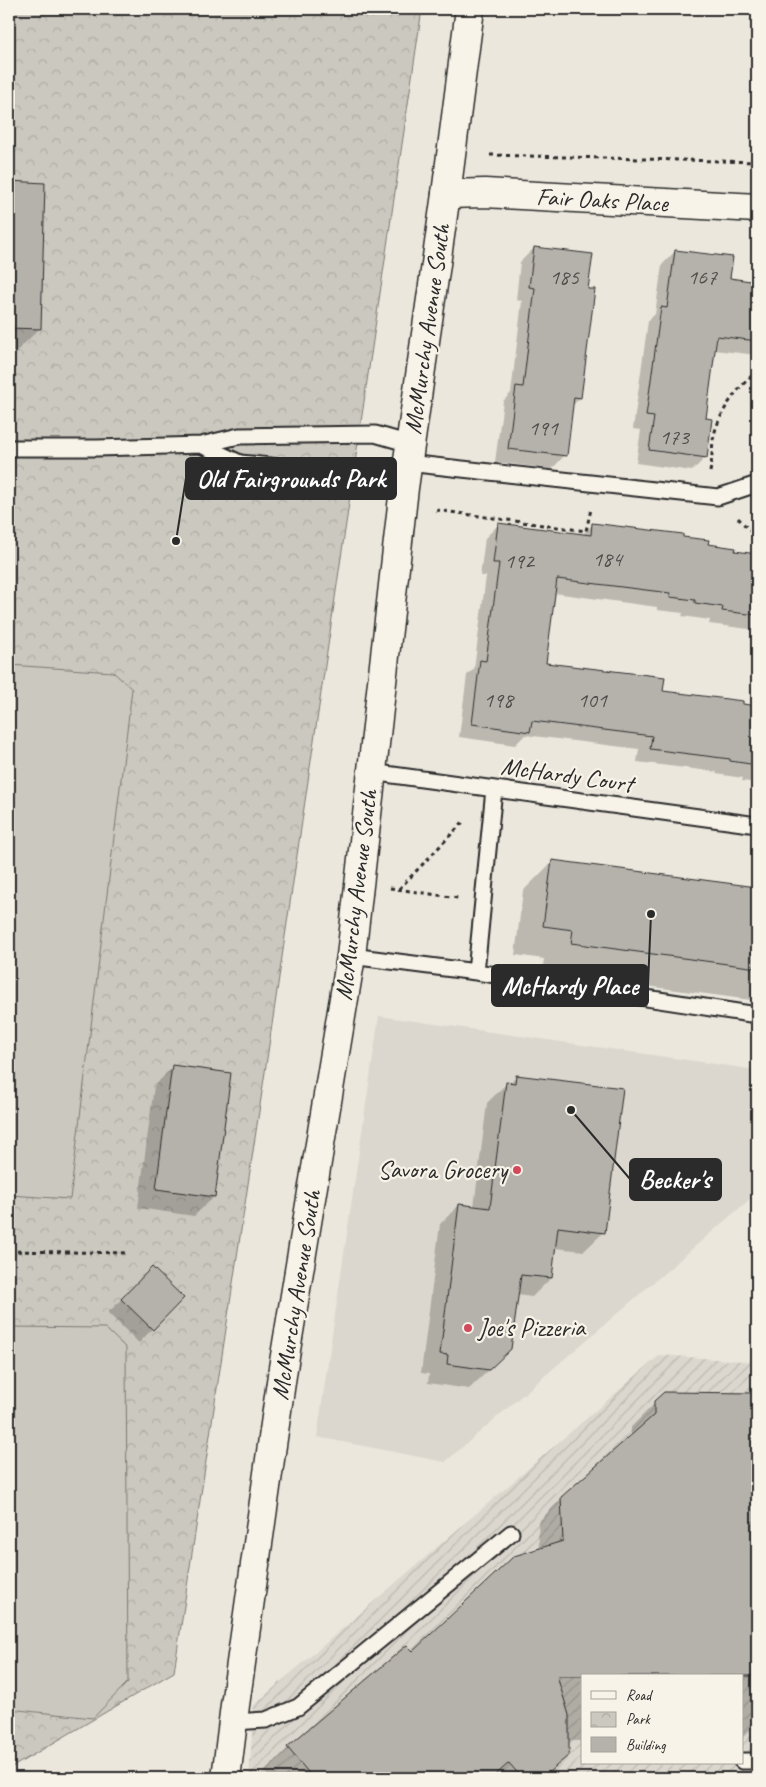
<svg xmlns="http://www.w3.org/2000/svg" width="766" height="1787" font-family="Caveat,sans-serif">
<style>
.built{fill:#dbd7ce}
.industrial{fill:url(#industrial-furrows);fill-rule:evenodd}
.park{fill:url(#park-crowns);stroke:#7b7a75}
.pitch{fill:#cbc8bf;stroke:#7b7a75}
.shadow{fill:#0003}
.building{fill:#b5b2ab;stroke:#2b2b2b}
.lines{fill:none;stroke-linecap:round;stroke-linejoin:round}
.service-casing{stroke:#2b2b2b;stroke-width:19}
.minor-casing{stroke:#2b2b2b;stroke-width:31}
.tertiary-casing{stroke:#2b2b2b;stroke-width:31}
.path{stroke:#2b2b2b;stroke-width:3;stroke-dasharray:4 4;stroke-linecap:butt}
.service{stroke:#f7f3e8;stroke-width:15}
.minor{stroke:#f7f3e8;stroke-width:28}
.tertiary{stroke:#f7f3e8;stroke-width:28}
.poi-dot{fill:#d1495b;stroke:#f7f3e8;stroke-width:2}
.labels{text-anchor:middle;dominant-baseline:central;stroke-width:4.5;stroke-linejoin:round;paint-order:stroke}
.number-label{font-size:22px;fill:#4e4d4b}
.street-label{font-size:25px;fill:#2b2b2b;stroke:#f7f3e8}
.poi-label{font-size:25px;fill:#2b2b2b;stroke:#f7f3e8;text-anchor:end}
.leader{fill:none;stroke:#2b2b2b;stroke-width:2}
.callout-dot{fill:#2b2b2b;stroke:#f7f3e8;stroke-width:2}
.callout{fill:#2b2b2b;stroke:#2b2b2b;stroke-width:2}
.callout-label{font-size:26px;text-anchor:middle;font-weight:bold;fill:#fff}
</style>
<defs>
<pattern id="industrial-furrows" width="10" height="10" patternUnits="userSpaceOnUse" patternTransform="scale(1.25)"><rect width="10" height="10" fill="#dbd7ce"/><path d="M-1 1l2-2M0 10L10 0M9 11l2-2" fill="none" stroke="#bcb9b1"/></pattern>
<pattern id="park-crowns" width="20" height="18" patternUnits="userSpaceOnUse" patternTransform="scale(1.25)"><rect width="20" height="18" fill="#cbc8bf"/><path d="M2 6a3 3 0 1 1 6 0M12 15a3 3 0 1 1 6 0" fill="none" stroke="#aeaca4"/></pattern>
</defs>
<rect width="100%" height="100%" fill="#ebe7dd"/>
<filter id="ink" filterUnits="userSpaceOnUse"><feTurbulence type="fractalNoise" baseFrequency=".02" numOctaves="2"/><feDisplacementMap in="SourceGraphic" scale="10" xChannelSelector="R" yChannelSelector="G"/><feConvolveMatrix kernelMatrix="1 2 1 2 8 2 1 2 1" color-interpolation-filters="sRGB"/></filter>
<g filter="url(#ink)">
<path class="built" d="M379 1016 757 1070V1193L445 1462 317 1437Z"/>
<path class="industrial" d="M660 1355 757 1362V1778H249L254 1705ZM582 1676H742V1763H582Z"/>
<path class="park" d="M9 9H422L265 1072 174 1672 9 1769Z"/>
<path class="pitch" d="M9 665 113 672 132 689 70 1199 9 1195Z
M9 1327 105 1328 126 1348 128 1682 93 1718 9 1709Z"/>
<path class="shadow" d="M9 15H14L9 174Z
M9 183 44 184 39 329 16 352H9Z
M534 248 587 290 580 398 572 406 565 455 552 469 495 462 503 401 511 393 522 301 516 300 520 262Z
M675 251 729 280 757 283V355L714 350 704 419 706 457 692 471 636 463 641 430 633 429 648 321 655 314 662 265Z
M499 524 582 535 593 524 681 538 734 552 757 555V630L709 624 710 620 682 616 683 613 657 610V607L554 593 544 664 662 692 757 707V783L742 781 743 778 716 774 717 772 637 762 639 749 525 735 515 745 459 737 467 675 474 669 486 576H480L485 538Z
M552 862 757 889V994L751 1000 542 972 544 959 515 955 523 891Z
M173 1067 230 1074 214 1197 194 1216 138 1208 154 1086Z
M516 1076 604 1232 584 1251 555 1248 551 1278 532 1297 517 1295 490 1369 469 1389 428 1383 429 1374 421 1373 440 1224 459 1205 474 1207 487 1103 507 1083 509 1084Z
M138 1282 152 1329 139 1343 108 1313Z
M665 1393 757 1394V1723L742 1738V1676H582V1741H568V1754L544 1778H270L264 1772 288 1748 413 1653 539 1550 538 1522 562 1498 631 1437V1427Z"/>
<path class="building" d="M9 181 45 183 41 329 9 328Z
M534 247 593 254 588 289H595L581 398 574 397 567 456 508 449 516 386 523 387 535 288 529 287Z
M675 250 733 257 730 278 757 282V341L717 336 706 418 712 419 707 458 649 450 654 417 646 416 661 307 667 308Z
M498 523 591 535 592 523 683 534V537L709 540 708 544 736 548 735 551 757 554V615L722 611 723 607 695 603V600L670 597V593L557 579 546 663 665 677 663 691 743 701V704L757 706V765L730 761V759L650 749 652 736 532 721 530 732 472 724 480 660 486 661 499 563H493Z
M552 860 757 887V968L571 943 573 930 543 926Z
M172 1065 231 1073 215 1197 156 1189Z
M516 1075 623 1088 605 1233 558 1227 552 1278 521 1275 511 1349 489 1370 447 1364 448 1355 440 1354 459 1204 490 1208 506 1082 515 1083Z
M152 1267 184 1298 153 1330 121 1299Z
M664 1392 757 1393V1676H557L569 1715V1755L542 1778H522L509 1763 492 1778H313L287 1747 407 1645 413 1651 514 1556 563 1541 561 1497 654 1415V1401Z"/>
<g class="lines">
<defs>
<path id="service" d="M201 445 240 463 372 476 404 488
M9 448H97L201 445 239 436 375 434 410 444
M407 463 718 497 757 484
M371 772 757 825
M351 956 476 972 757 1015
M476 972 494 789
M233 1722 266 1720 298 1707 511 1533
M742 1761H757"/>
<path id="minor" d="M446 194 485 193 757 208"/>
<path id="tertiary" d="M226 1778 235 1705 283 1368 351 956 404 488 446 194 470 9"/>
</defs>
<use href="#service" class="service-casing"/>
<use href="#minor" class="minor-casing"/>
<use href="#tertiary" class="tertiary-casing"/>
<path class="path" d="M490 155 757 162
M710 472C712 461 712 451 713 440 717 416 737 386 757 372
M436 510 586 531 591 509
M738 518 757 538
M390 888 458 898
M399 889 464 821
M9 1251 129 1253"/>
<use href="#service" class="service"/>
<use href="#minor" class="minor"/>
<use href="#tertiary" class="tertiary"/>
</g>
</g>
<g class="poi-dot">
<circle cx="517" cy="1170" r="5"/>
<circle cx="468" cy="1328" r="5"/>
</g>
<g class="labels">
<g class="number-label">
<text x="564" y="277">185</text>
<text x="702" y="277">167</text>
<text x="543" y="428">191</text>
<text x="674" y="437">173</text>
<text x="607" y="559">184</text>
<text x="519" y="561">192</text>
<text x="498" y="700">198</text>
<text x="592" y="700">101</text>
</g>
<g class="street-label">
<text transform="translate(602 200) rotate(3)">Fair Oaks Place</text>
<text transform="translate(427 329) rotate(-82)">McMurchy Avenue South</text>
<text transform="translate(567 775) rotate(8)">McHardy Court</text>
<text transform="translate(356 895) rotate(-83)">McMurchy Avenue South</text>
<text transform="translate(296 1295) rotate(-81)">McMurchy Avenue South</text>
</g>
<g class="poi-label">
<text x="507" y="1170">Savora Grocery</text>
<text x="478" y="1328" text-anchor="start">Joe's Pizzeria</text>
</g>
</g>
<path class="leader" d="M176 541L186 478M651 914L648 985M571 1110L630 1179"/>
<g class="callout-dot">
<circle cx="176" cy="541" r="5"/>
<circle cx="651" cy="914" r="5"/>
<circle cx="571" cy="1110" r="5"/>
</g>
<g class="callout">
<rect x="186" y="458" width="210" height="41" rx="5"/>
<rect x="492" y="965" width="156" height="41" rx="5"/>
<rect x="630" y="1159" width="91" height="41" rx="5"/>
</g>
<g class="callout-label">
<text x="291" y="487">Old Fairgrounds Park</text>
<text x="570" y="994">McHardy Place</text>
<text x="675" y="1188">Becker's</text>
</g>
<rect width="766" height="1787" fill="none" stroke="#f7f3e8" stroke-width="30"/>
<rect x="15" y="15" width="736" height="1757" fill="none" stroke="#2b2b2b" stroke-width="2" filter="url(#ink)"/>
<rect x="581" y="1674" width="162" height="90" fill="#f7f3e8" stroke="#a5a39c"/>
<rect x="591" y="1691" width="25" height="8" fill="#f7f3e8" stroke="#a5a39c"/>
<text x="626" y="1700" font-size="15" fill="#2b2b2b">Road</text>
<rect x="591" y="1712" width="25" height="15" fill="url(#park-crowns)" stroke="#a5a39c"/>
<text x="626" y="1724" font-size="15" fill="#2b2b2b">Park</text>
<rect x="591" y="1737" width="25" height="15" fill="#b5b2ab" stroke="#a5a39c"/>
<text x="626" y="1750" font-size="15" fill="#2b2b2b">Building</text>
</svg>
